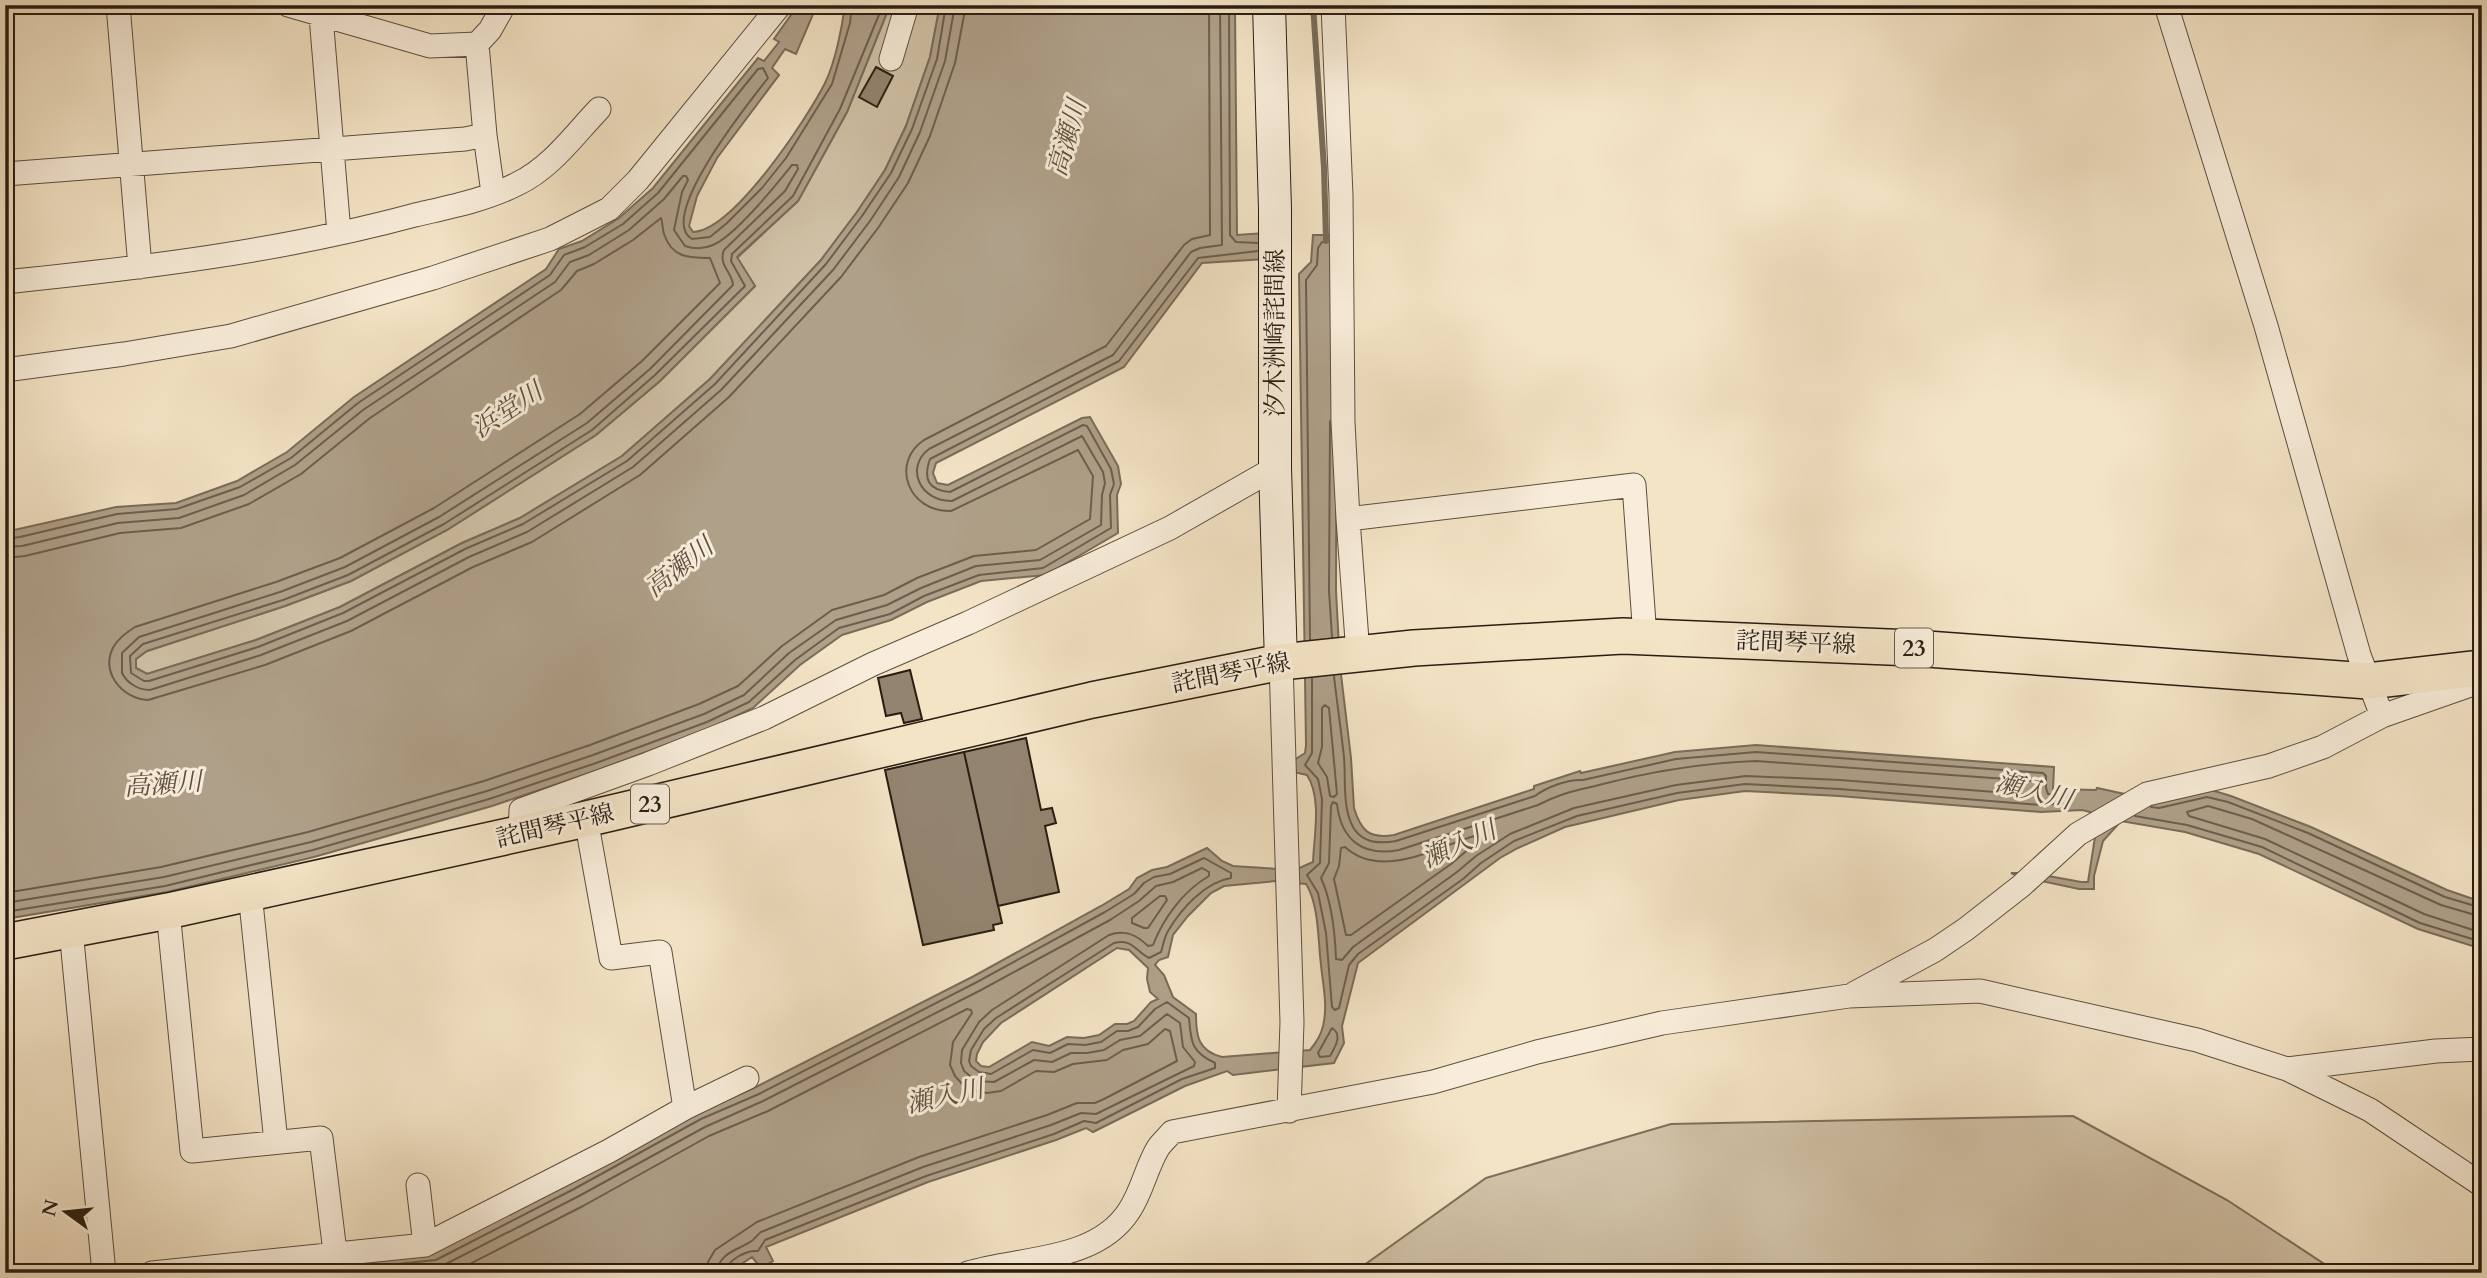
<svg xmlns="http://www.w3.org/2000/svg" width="2487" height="1278" font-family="Cardo,'Noto Serif JP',serif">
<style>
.green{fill:#d1c2a7;stroke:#7d705c;stroke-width:2}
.water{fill:#afa089;stroke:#796c59;stroke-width:2;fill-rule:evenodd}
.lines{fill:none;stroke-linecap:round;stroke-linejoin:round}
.shore{stroke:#6c5e4e;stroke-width:2}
.stream{stroke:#796c59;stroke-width:6}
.building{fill:#938470;stroke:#291d12;stroke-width:2}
.street-casing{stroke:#5c4f3f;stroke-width:25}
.secondary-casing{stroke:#291d12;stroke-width:34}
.primary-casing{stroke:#291d12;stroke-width:38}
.street{stroke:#f8edda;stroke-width:23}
.secondary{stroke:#f8edda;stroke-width:32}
.primary{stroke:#f4e4c6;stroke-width:35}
.labels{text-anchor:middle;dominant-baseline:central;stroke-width:6;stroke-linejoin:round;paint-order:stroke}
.shield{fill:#f8edda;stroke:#675b4e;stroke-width:2}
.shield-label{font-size:23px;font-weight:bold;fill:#291d12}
.street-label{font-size:24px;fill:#291d12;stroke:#f8edda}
.water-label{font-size:26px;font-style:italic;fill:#5f5142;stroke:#f8edda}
</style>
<rect width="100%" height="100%" fill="#f4e4c6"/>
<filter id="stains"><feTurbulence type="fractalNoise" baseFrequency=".00286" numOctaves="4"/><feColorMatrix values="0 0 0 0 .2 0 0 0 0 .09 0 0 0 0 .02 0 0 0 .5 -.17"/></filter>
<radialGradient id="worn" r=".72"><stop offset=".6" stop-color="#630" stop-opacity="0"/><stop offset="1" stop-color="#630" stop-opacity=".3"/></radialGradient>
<path class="green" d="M890 5H940L930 57 906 126 885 170 857 212 821 260 710 379 622 456 520 518 462 543 340 607 256 640 147 674 136 668V659L147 651 285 606 351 581 447 530 596 435 660 381 755 286 737 258 798 201 847 112Z
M2073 1116 2227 1200 2338 1273H1353L1486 1178 1671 1124Z"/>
<path class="water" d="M798 5H817L796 54 785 49 772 68 779 75 717 158 697 196 689 226 693 232C733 231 807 119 825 83 835 63 842 28 845 5H890L847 112 798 201 737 257 755 286 660 381 596 435 447 530 351 581 285 606 147 651 136 659V668L147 674 256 640 340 607 462 543 520 518 622 456 710 379 821 260 857 212 885 170 906 126 930 57 940 5H1235L1237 235 1265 233 1266 259 1202 263 1124 367 936 463 933 473 937 483 948 485 1082 418 1090 417 1118 466 1121 484 1117 495 1118 533 1046 575 981 581 927 602 891 620 842 635 800 665 753 708 710 728 598 770 492 806 314 857 167 892 5 919V532L116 507 176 503 237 481 287 452 354 397 546 269 559 249 582 241 619 218 653 188 758 58 764 61 779 42 774 39Z
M1313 235H1337L1336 591 1340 666 1351 758 1354 808C1361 831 1369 839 1394 835L1534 789V786L1580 771 1581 773 1675 752 1756 745 2054 767 2053 789 2096 790 2097 788 2157 801 2208 789 2231 796 2311 827 2447 890 2482 902V949L2418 929 2259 854 2185 832 2121 821 2103 841 2094 876V889H2079L2018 876 2011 873H2032L2081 882H2088L2095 837 2110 817 2082 810 2041 812 1839 796 1745 791 1679 800 1565 827 1518 848 1500 858 1358 963 1342 1026 1344 1043 1334 1063 1233 1075 1227 1071 1185 1086 1093 1132 1086 1128 1056 1140 928 1182 766 1247 773 1261 761 1268 752 1257 728 1273H250L428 1254 698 1113 756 1087 974 976 1101 906 1129 889 1137 878 1152 870 1167 867 1207 848 1222 861 1233 866 1295 870 1313 862C1314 836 1322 798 1307 775L1293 772 1294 760 1305 753 1306 745 1299 274 1311 262ZM1276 881 1306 884C1319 904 1318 941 1321 965 1323 986 1328 1005 1323 1026 1321 1035 1316 1043 1310 1050L1222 1057C1198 1051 1196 1036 1196 1014L1173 997 1164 975 1155 965 1159 960 1168 957 1173 935 1188 916 1211 893 1224 886ZM1117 948 1129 950 1148 968 1147 979 1150 992 1158 999 1151 1002 1134 1021 1127 1024H1115L1099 1035 1084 1038 1067 1037 1049 1046 1032 1042 989 1067 981 1066 976 1061 977 1054 983 1042 1001 1023Z"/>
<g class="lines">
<path class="shore" d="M883 5 840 109 793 196 732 254 731 261 745 286 655 375 592 430 444 524 348 575 283 600 143 644 130 656 131 673 144 681H149L258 647 343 613 465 549 523 524 627 461 715 384 826 264 862 216 891 173 912 129 937 59 946 5
M1229 5 1230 235 1236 242 1258 243
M1330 421 1329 591 1332 637
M5 539 20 537 117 514 177 509 240 487 291 458 358 403 550 275 564 255 585 247 623 224 658 193 758 69 763 68 768 78C751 100 655 218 692 239L710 237 727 223 762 188 786 158 832 84 850 23 852 5
M5 547 22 546 118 523 179 518 244 495 295 465 363 410 555 282 570 262 589 255 629 230 664 199 683 176H686L688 180 682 192 674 230 685 246C694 249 704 249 713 245 736 235 775 186 792 165H797L798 169 785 191 724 250C718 265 732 272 733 285L650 369 587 423 439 517 345 567 280 592 139 637 122 653V673C127 683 138 690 150 690L261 655 347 621 469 557 527 532 633 467 721 390 833 270 870 221 899 177 920 132 945 61 955 5
M5 558 25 556 120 533 181 528 249 504 301 474 370 418 561 290 577 271 594 264 633 240 661 218C663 223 662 228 664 234 672 258 689 258 710 258L720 283 642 361 580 414 434 508 340 558 276 582 135 627C127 632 119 638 114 646 99 671 122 699 148 700L265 665 351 631 473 567 532 542 640 475 729 397 841 277 878 228 908 183 930 136 955 63 966 5
M1310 640 1306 280 1317 265 1318 248 1322 242H1328
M1312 678V753L1305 765 1318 779 1322 799 1320 863 1307 875 1318 893 1326 933 1332 1007 1335 1010 1339 1008 1349 965 1358 954 1463 879 1481 863 1514 841 1577 816 1677 793 1745 784 1839 789 2041 805 2068 803 2071 800 2069 797 2048 794 2046 788V776L2043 773 1756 752 1676 759 1583 780C1568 779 1547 787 1535 796L1396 841C1380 844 1362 843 1353 827 1342 807 1346 779 1344 757 1341 730 1337 703 1334 676
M1325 705 1329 708 1337 794 1334 797 1330 796 1327 777 1318 763 1322 747V708Z
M1756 761 2034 781 2037 783V792L2034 795 1840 780 1746 776 1676 785 1574 808 1510 834 1476 856 1457 872 1353 947 1342 960 1336 959C1335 932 1332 902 1321 878L1329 863 1331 806 1333 802 1337 804C1341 840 1363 857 1399 850L1538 805C1561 793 1575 791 1599 785 1652 771 1702 763 1756 761Z
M2151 807 2159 808 2207 797 2228 802 2308 833 2445 897 2482 908
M2135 816 2187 825 2262 847 2420 923 2482 942
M1474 836 1477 838V842L1451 864 1351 935H1346L1334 879 1339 866 1341 848 1345 847C1381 880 1435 848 1474 836Z
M5 893 161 867 308 832 484 781 590 745 699 704 738 686 782 646 832 610 884 595 917 578 974 556 1036 550 1090 519 1093 476 1078 450 951 511C908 512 890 463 924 440L1106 346 1184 245 1192 239 1210 235 1209 5
M1160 896H1165L1167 900 1148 928H1144L1132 923V918Z
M5 903 164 877 311 842 487 791 593 755 704 714 744 695 789 653 836 620 887 605 921 588 976 566 1040 560 1101 525 1102 495 1105 483 1103 472 1082 436 952 501C921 502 904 468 929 449L1113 355 1191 252 1200 248 1222 245 1220 5
M5 912 165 886 313 850 489 799 596 763 707 722 749 702 795 660 839 628 890 614 924 596 979 575 1043 568 1111 528 1110 495 1114 484 1111 469 1087 426 1083 425 950 492C928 490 923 479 930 459L1119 361 1198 258 1258 251
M2482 917 2441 905 2252 819 2208 806 2187 812 2189 816 2265 839 2424 914 2482 933
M1332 1028C1343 1035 1335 1047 1330 1056L1320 1057 1318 1053Z
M310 1273 436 1260 574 1189 701 1119 759 1094 977 982 1105 912 1134 894 1144 883 1154 877 1170 874 1204 858 1231 873V878C1205 882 1181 909 1168 931 1164 938 1163 946 1161 952L1149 958C1135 951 1132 938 1114 943L996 1018 984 1029 971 1050 969 1061 971 1066 979 1072 991 1074 1033 1050 1050 1053 1068 1044 1085 1045 1101 1042 1117 1031H1128L1138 1027 1155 1009 1167 1002 1189 1018C1191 1042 1191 1052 1215 1063V1068L1182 1079 1096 1123 1084 1121 1054 1134 926 1176 765 1240 758 1251C746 1250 727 1260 725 1273
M399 1273 440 1267 579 1196 705 1127 763 1101 981 990 1110 920 1139 901 1156 886 1173 882 1202 868 1209 872V876C1183 891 1163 919 1153 945L1148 946C1137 935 1125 929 1109 935L992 1010 979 1022 962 1050 961 1063 964 1071 976 1081 994 1082 1034 1060 1052 1062 1071 1053H1087L1104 1050 1120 1040 1140 1036 1167 1014 1180 1023 1183 1047 1195 1062 1194 1066 1096 1114 1081 1113 1051 1125 923 1167 761 1232C758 1234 756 1237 753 1240 740 1250 718 1252 717 1273
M452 1273 583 1206 709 1136 768 1111 967 1009 971 1010 972 1013 953 1042 950 1065 955 1076 964 1086 975 1091 987 1093 1001 1091 1036 1071 1054 1072 1073 1064 1107 1060 1123 1050 1148 1044 1165 1029 1170 1031 1177 1061 1104 1099 1095 1103H1077L1047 1115 919 1157 757 1222 715 1250 708 1262 706 1273"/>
<path class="stream" d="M1313 5 1324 168 1326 241"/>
</g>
<path class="building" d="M876 67 893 76 877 107 859 97Z
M910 670 922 719 904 723 901 713 886 716 878 678Z
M1026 738 1041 810 1052 808 1056 823 1045 826 1059 892 998 906 964 752Z
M964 752 1002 923 993 925 994 930 923 945 885 770Z"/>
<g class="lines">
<defs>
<path id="street" d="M118 5 140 267
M288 5 430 46 477 44
M1333 5 1341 196 1343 422 1348 519
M2166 5 2266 326 2359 655 2382 716
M321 16 339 233
M891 59 907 5
M485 135 493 193
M5 174 465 139 485 135 477 44 490 30 504 5
M5 282C143 268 282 251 415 215 449 207 486 200 517 184 551 168 574 135 599 109
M5 370 124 354 231 336 433 278 550 239 609 209 638 180 780 5
M1358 654 1348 519 1634 485 1645 637
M1281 662 1292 1022 1289 1111
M520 834 521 810 648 764 764 718 873 664 968 623 1170 528 1275 468
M250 893 276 1142
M168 911 192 1151 321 1138 335 1252
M71 930 104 1273
M1855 993 1935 950 1966 929 2021 886 2078 834 2147 794 2269 766 2323 747 2382 716 2482 681
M2287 1069 2436 1051 2482 1049
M685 1108 747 1078
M418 1185 425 1245
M152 1273 425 1245 609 1151 685 1108 660 952 611 958 586 819
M968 1273C1021 1257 1096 1262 1129 1211 1142 1192 1146 1168 1158 1148 1162 1142 1168 1137 1172 1132L1433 1082 1537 1052 1662 1023 1849 996 1980 991 2197 1040 2287 1069 2370 1110 2482 1185"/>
<path id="secondary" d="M1269 5 1275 209V468L1281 662"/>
<path id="primary" d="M5 942 168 911 586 819 1092 700 1281 662 1414 648 1623 636 1913 648 2368 681 2482 668"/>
</defs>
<use href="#street" class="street-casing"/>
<use href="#secondary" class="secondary-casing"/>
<use href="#primary" class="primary-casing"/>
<use href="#street" class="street"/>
<use href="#secondary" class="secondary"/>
<use href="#primary" class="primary"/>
</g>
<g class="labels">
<g class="shield">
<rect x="1895" y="628.5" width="38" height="39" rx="5"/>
<rect x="631" y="784.5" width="38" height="39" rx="5"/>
</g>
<g class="shield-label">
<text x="1914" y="648">23</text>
<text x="650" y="804">23</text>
</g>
<g class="street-label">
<text transform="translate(1275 333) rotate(-90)">汐木洲崎詫間線</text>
<text transform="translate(1796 643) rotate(2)">詫間琴平線</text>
<text transform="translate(1231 673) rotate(-11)">詫間琴平線</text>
<text transform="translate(555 826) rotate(-13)">詫間琴平線</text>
</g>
<g class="water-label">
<text transform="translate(1067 138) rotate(-74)">高瀬川</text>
<text transform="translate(507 410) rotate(-33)">浜堂川</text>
<text transform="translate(679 567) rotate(-38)">高瀬川</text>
<text transform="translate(163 784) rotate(-4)">高瀬川</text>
<text transform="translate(2034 791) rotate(14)">瀬入川</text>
<text transform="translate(1459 844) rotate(-24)">瀬入川</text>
<text transform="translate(945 1096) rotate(-12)">瀬入川</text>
</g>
</g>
<rect width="2487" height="1278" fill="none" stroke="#f4e4c6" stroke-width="28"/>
<rect x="7" y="7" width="2473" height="1264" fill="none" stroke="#291d12" stroke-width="3.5"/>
<rect x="14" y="14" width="2459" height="1250" fill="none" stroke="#291d12" stroke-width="2"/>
<g transform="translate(66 1212) rotate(285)" stroke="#f8edda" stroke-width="5" paint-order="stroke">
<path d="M0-5L12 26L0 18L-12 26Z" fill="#291d12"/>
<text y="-10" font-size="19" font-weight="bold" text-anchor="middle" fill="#291d12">N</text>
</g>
<rect width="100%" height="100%" filter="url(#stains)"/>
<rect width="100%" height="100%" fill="url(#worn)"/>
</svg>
